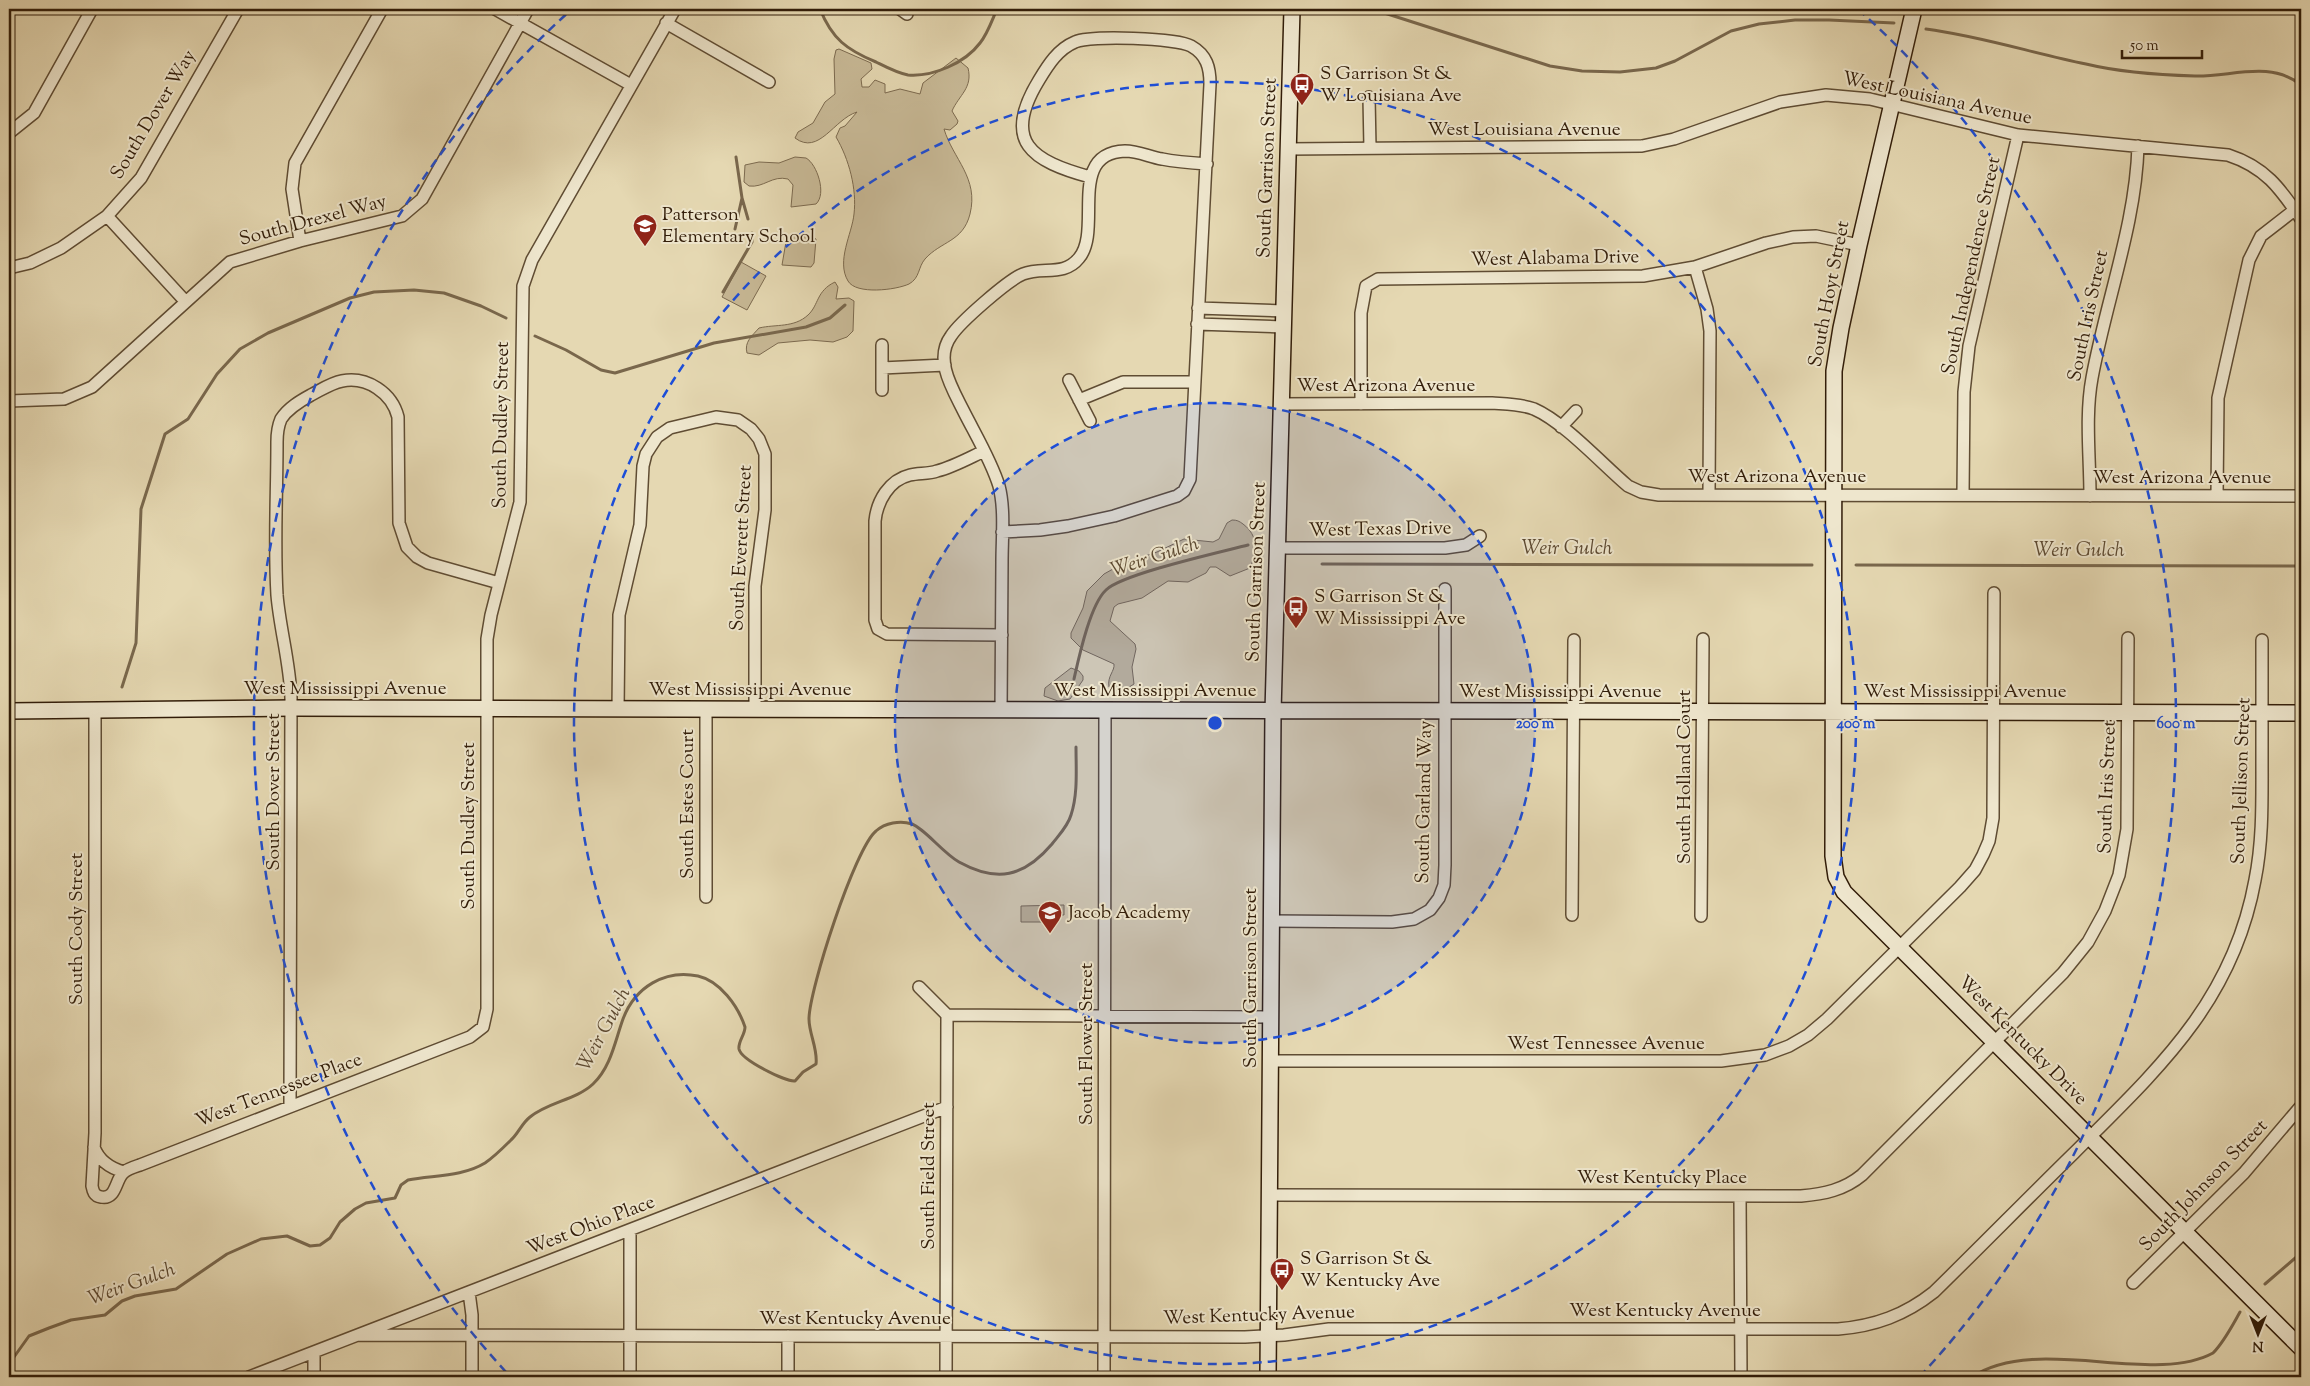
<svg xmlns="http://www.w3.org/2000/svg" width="2310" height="1386" font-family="'Sorts Mill Goudy',serif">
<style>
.green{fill:#c7b895;stroke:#7c6a4f}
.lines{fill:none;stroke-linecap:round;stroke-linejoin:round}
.stream{stroke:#79674c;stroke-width:3}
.street-casing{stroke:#5f4c33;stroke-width:14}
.secondary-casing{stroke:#321d09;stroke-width:18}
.street{stroke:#eee6cd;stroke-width:11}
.secondary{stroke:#eee6cd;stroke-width:15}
.ring{fill:none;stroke:#1d4ed8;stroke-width:2.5;stroke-dasharray:9 6}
.labels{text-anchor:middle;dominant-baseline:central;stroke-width:4;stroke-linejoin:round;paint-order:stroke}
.poi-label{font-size:19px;fill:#321d09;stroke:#eee6cd;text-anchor:start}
.street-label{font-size:19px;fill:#321d09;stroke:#eee6cd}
.water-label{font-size:20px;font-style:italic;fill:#5b4830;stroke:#eee6cd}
.centre{fill:#1d4ed8;stroke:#eee6cd;stroke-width:2.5}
.ring-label{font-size:15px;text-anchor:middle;font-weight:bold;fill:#1d4ed8;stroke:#eee6cd;stroke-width:4;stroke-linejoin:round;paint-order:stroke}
</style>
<rect width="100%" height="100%" fill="#e5d8b2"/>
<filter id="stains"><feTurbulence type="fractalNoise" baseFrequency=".004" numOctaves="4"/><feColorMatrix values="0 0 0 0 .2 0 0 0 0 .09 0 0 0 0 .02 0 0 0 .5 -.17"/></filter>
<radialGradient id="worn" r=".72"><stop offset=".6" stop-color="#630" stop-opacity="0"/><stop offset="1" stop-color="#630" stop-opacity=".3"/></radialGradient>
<path class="green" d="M839 49 871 63 872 69 861 79 862 87H869L875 80 885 84V93L900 89 920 94 923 83 956 58 968 68C973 88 959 95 952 111L958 121 957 124 950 130 944 129C953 159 979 178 970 214 963 242 941 241 925 259 918 267 920 278 909 284 896 290 856 295 848 281 836 261 852 234 854 214 857 189 849 159 836 137L840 128 845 126 857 112C834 119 819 156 795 138L798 132 813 123 825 102 835 94 834 59 836 50Z
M795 157 806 158C817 164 827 194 816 204L791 207 793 185 788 179C772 175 764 188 749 186L744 182 745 165 759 162 779 163Z
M787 236 813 237 816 239 814 263 811 267 782 265Z
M741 262 766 276 747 310 722 297Z
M835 282 838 287 836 299 849 298 854 301 853 331 847 337 833 342 810 340 778 343 759 355 747 353C744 342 752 336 759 328 776 324 794 328 808 315 819 305 816 291 835 282Z
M1232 520C1237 520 1239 521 1243 524 1259 536 1257 552 1250 568L1230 576 1216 567H1210L1206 573 1188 582 1168 581 1142 598 1118 604 1114 607 1110 621 1135 644 1136 649 1132 667 1134 684 1123 691 1113 690 1109 687C1107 676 1115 671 1114 664L1083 650 1071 638V633L1083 608 1087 591 1104 574 1122 564 1157 552 1184 539 1213 542 1219 539 1227 523Z
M1071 668 1079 671 1083 676V680L1070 699 1058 701 1044 696 1045 688Z
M1064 905V915H1045V922H1021V906Z"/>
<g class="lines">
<path class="stream" d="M820 9C832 39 847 50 876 62 886 67 897 73 908 75 933 77 965 63 980 43 988 33 992 20 997 9
M1372 9 1550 66 1582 71 1620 72 1656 68 1675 61 1731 31 1759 24 1795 20H1829L1894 23
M1926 29C1980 36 2032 53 2086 64 2119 72 2161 75 2195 76 2231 77 2270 60 2301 85
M736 157 742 198 748 219
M735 229 742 198
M723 292 752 242V233
M535 336 566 350 601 370 615 373 714 343 806 327 830 318 845 305
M1322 564 1812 565
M1856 565 2301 566
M1074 679C1079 657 1090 605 1106 590 1122 574 1221 552 1248 545
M122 687 136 643 141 509 165 434 188 419 217 374 240 349 268 333 350 298 374 292 414 290 444 293 481 306 506 318
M2265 1284 2301 1253
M9 1364 29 1336 49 1328 71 1320 105 1315 122 1301 135 1296 176 1289 227 1254 261 1239 287 1236 310 1246 320 1245 330 1238 340 1222 355 1209 366 1203 395 1198 401 1185 408 1180C433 1175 462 1177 485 1163 494 1157 503 1148 511 1140 518 1134 522 1123 530 1117 548 1102 576 1100 593 1084 611 1067 615 1041 623 1019 635 987 665 969 698 976 720 981 738 1006 745 1027 745 1035 738 1041 739 1049 741 1060 786 1082 795 1081L803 1072 816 1064C818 1049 809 1034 809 1019 809 990 855 848 876 831 885 823 900 820 912 824 925 829 943 853 959 862 997 883 1024 877 1052 844 1059 835 1068 826 1071 815 1078 794 1076 770 1076 747
M1972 1377C2036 1334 2153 1386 2213 1353 2224 1342 2232 1326 2240 1312"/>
<defs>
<path id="street" d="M495 9 631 85
M900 9 907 14
M666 23 769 82
M1369 97 1370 148
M9 133 34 113 92 9
M1288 149 1642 146 1674 139 1780 102 1826 95 1870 99 2018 135 2228 155C2265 167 2280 188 2301 219
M107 216 185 301
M300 241 292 189 295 163 382 9
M1695 267 1707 309 1710 331 1709 494
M9 268 30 263 61 248 107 216 141 178 238 9
M1198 308 1284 311
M1197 324 1283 327
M882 345V390
M882 368 945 365
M1069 380 1090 421
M1079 400 1123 382H1195
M9 401 64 399 92 387 230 262 300 241 402 216 422 199 528 9
M1282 404 1492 403C1506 404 1521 404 1534 409 1564 422 1602 464 1628 486L1641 492 1659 495 2301 496
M1361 404V313L1366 286 1378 279 1643 276 1695 267 1766 243 1793 237 1816 236 1859 245
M1561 427 1576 411
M984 451C969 458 953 467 937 471 929 474 919 473 910 475 889 480 877 501 875 521V620L878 629 887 634 1002 635
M1963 494 1964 392 1969 346 2018 135
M2090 496C2090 457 2085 416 2092 378 2106 301 2136 223 2138 146
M2217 496 2218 398 2249 260 2261 236 2301 205
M1002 532 1040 530 1068 526 1114 516 1177 496 1184 491 1190 479 1210 84C1210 68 1207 55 1191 46 1177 38 1090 35 1075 42 1058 49 1048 65 1039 80 1001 142 1032 161 1090 177
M1278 548H1445L1466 545 1480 536
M618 710 619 615 640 525 643 466 646 454 657 437 670 428 716 417 738 420 751 429 759 439 765 454V510L755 586V710
M1001 710C1001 660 1002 611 1002 562 1002 538 1005 509 999 486 991 460 975 434 963 410 952 388 934 359 951 336 960 322 1008 280 1023 274 1042 266 1064 277 1079 258 1103 230 1066 153 1125 151 1138 151 1150 157 1162 159 1177 162 1192 163 1207 164
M95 711V1133L92 1186C93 1191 94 1196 101 1197 116 1200 115 1181 123 1173 127 1169 134 1167 140 1165L470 1037 483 1027 487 1009V639L491 615 520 502 523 286 532 260 675 9
M706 897V710
M1572 915 1574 640
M1701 916 1703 639
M1271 921 1392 922 1414 919 1430 910 1439 898 1444 885 1445 865V589
M919 987 947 1015 946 1377
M947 1015 1271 1017
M1271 1061H1721L1765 1055 1789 1046 1808 1035 1827 1019 1960 887 1975 870 1983 855 1989 841 1993 818 1994 593
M290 1105 291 698C290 663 280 630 277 595 274 544 277 493 277 442 277 434 278 426 281 419 288 408 300 401 311 395 321 390 331 383 342 381 367 376 392 393 398 417L399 523 407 547 417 557 428 563 499 583
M94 1147C99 1161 110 1168 124 1172
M1269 1195 1801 1196C1824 1194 1844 1190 1862 1175L2063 973 2088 942 2105 911 2119 875 2127 829 2128 638
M1740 1196 1741 1377
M2133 1283 2244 1173 2301 1106
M469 1292 472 1315V1377
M358 1335 1245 1337 1284 1335 1329 1329H1838C1875 1326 1905 1315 1934 1292 1981 1246 2027 1199 2074 1153 2157 1070 2233 1002 2255 880 2263 840 2262 801 2262 760 2262 720 2262 680 2262 640
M249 1377 947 1107
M314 1377V1352
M630 1377V1230
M788 1377V1336
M1104 1377 1105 710"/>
<path id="secondary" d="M1914 9 1859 245 1841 328 1834 371 1833 856 1836 877 1844 892 2301 1348
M9 711 291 708 2301 713
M1268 1377 1273 712 1292 9"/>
</defs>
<use href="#street" class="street-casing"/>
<use href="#secondary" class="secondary-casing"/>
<use href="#street" class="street"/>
<use href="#secondary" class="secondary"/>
</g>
<circle cx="1215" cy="723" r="320" fill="#1d4ed8" fill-opacity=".12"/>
<g class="ring">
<circle cx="1215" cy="723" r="320"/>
<circle cx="1215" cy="723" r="641"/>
<path d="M506 1372A961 961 0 0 1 572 9M1858 9A961 961 0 0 1 1924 1372"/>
</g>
<defs>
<symbol id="bus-pin" viewBox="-11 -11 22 30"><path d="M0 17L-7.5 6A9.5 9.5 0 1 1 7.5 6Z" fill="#8f2418" stroke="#eee6cd"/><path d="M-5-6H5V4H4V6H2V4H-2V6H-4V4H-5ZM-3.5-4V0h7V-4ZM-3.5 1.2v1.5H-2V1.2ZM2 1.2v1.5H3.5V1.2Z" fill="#fff"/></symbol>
<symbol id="school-pin" viewBox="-11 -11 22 30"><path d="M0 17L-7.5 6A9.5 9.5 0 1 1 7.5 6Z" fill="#8f2418" stroke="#eee6cd"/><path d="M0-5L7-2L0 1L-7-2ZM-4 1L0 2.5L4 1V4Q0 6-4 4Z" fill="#fff"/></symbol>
</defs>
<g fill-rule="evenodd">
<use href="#bus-pin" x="1288" y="71" width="28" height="38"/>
<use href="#school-pin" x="631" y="212" width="28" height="38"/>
<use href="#bus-pin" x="1282" y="594" width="28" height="38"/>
<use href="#school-pin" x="1036" y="899" width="28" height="38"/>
<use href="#bus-pin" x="1268" y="1256" width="28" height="38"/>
</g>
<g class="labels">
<g class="poi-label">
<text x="1320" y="74">S Garrison St &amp;<tspan x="1320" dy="22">W Louisiana Ave</tspan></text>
<text x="662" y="215">Patterson<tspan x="662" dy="22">Elementary School</tspan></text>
<text x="1314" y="597">S Garrison St &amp;<tspan x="1314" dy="22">W Mississippi Ave</tspan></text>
<text x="1068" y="913">Jacob Academy</text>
<text x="1300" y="1259">S Garrison St &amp;<tspan x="1300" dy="22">W Kentucky Ave</tspan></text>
</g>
<g class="street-label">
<text transform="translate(1937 99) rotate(12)">West Louisiana Avenue</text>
<text transform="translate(154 115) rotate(-59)">South Dover Way</text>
<text x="1524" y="130">West Louisiana Avenue</text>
<text transform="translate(1268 168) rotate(-88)">South Garrison Street</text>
<text transform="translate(313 221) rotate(-15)">South Drexel Way</text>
<text transform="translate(1555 259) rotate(-1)">West Alabama Drive</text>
<text transform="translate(1972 266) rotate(-78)">South Independence Street</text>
<text transform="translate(1830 294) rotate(-79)">South Hoyt Street</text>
<text transform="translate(2089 316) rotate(-78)">South Iris Street</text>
<text x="1386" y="386">West Arizona Avenue</text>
<text transform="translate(502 425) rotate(-89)">South Dudley Street</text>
<text x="1777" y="477">West Arizona Avenue</text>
<text x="2182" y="478">West Arizona Avenue</text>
<text transform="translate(1380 530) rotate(-1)">West Texas Drive</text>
<text transform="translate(742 548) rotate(-87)">South Everett Street</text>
<text transform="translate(1257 572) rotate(-88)">South Garrison Street</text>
<text x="345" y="689">West Mississippi Avenue</text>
<text x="750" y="690">West Mississippi Avenue</text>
<text x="1155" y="691">West Mississippi Avenue</text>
<text x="1560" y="692">West Mississippi Avenue</text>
<text x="1965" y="692">West Mississippi Avenue</text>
<text transform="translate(1685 777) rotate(-90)">South Holland Court</text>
<text transform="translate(2242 781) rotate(-88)">South Jellison Street</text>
<text transform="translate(2108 787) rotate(-88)">South Iris Street</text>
<text transform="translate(274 792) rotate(-90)">South Dover Street</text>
<text transform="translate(1425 802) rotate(-89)">South Garland Way</text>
<text transform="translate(688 804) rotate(-90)">South Estes Court</text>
<text transform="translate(469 826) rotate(-90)">South Dudley Street</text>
<text transform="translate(77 929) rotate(-90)">South Cody Street</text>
<text transform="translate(1251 978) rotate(-90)">South Garrison Street</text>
<text transform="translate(2022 1041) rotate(45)">West Kentucky Drive</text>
<text transform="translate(1087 1044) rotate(-90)">South Flower Street</text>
<text x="1606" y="1044">West Tennessee Avenue</text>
<text transform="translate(279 1091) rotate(-21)">West Tennessee Place</text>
<text transform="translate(929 1176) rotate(-90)">South Field Street</text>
<text x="1662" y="1178">West Kentucky Place</text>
<text transform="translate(2204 1186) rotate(-46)">South Johnson Street</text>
<text transform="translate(591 1226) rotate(-21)">West Ohio Place</text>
<text x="1665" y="1311">West Kentucky Avenue</text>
<text transform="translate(1259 1316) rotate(-2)">West Kentucky Avenue</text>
<text x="855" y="1319">West Kentucky Avenue</text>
</g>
<g class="water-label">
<text x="1567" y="549">Weir Gulch</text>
<text x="2079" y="551">Weir Gulch</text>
<text transform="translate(1155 558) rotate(-18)">Weir Gulch</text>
<text transform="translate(605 1030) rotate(-62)">Weir Gulch</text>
<text transform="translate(132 1285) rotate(-20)">Weir Gulch</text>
</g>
</g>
<circle cx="1215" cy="723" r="8" class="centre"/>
<g class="ring-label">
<text x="1535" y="728">200 m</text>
<text x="1856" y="728">400 m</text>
<text x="2176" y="728">600 m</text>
</g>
<rect width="2310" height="1386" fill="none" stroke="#e5d8b2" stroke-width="30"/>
<rect x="10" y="10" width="2290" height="1366" fill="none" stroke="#321d09" stroke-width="2.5"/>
<rect x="15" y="15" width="2280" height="1356" fill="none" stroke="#321d09"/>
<g transform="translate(2258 1334) rotate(180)" stroke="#eee6cd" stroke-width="4" paint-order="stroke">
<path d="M0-4L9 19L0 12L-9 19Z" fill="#321d09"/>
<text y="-8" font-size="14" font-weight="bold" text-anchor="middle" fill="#321d09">N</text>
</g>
<path d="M2122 50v8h80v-8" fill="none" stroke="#321d09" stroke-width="2.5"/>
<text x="2130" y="50" font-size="15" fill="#321d09" stroke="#eee6cd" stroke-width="4" paint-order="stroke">50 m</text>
<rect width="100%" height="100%" filter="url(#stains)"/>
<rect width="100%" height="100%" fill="url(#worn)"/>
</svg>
